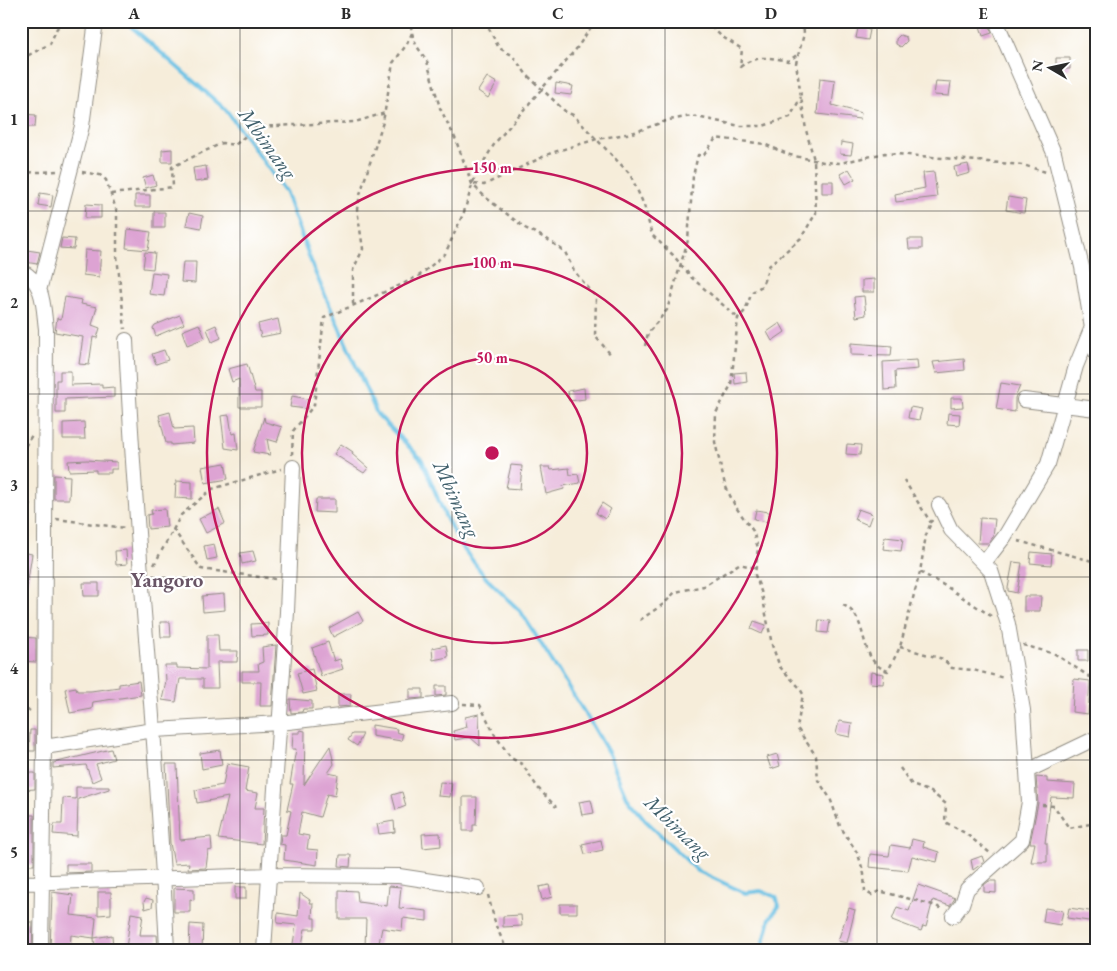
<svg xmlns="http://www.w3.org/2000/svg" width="1117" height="971" font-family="'EB Garamond',serif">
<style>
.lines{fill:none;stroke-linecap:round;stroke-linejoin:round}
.stream{stroke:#66bfe3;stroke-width:4}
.building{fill:#dda3d3}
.street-casing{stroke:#908c82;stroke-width:16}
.path{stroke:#908c82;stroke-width:2.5;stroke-dasharray:4 4;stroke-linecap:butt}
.street{stroke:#fff;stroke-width:14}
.grid{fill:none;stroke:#2b2b2b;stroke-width:1;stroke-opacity:0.55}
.ring{fill:none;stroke:#c2185b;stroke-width:2.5}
.labels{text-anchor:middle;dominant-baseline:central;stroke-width:4.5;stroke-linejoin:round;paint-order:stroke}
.water-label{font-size:21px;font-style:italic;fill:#405f6b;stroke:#fff}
.neighbourhood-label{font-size:21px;font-weight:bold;fill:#695566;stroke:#fff}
.centre{fill:#c2185b;stroke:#fff;stroke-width:2.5}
.ring-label{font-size:15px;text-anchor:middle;font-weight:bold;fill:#c2185b;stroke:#fff;stroke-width:4.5;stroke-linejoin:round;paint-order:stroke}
.neatline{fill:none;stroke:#2b2b2b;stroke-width:2}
.grid-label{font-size:16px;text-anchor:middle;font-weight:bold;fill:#2b2b2b}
</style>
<rect width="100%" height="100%" fill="#fff"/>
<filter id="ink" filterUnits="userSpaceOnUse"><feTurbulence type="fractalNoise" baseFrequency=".02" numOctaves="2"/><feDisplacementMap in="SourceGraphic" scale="10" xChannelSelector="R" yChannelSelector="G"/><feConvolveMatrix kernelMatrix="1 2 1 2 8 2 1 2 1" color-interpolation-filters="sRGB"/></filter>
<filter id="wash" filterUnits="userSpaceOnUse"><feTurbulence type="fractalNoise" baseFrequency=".0096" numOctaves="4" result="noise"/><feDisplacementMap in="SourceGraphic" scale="20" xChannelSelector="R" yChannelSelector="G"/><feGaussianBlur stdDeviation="1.12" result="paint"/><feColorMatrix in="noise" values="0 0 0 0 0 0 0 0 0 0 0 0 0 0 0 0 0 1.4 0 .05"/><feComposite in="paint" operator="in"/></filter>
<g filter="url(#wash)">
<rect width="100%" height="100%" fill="#f6edda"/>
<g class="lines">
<path class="stream" d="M125 21 226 110 285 191 315 272 377 414 422 460 446 518 462 547 486 578 521 612 593 726 609 754 627 797 645 820 698 871 745 893 761 891 776 897 779 906 770 918 762 950"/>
</g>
<g id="blocks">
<path class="building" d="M988 24 992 33 983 36 980 26Z
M858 28 870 30 868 40 856 38Z
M900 35 906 37 907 41 901 47 896 44V39Z
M1056 58H1070V69H1056Z
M487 77 497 83 488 98 478 91Z
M820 78 835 80 832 105 861 113 860 119 817 114Z
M936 81 951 82 949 96 934 95Z
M556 83 573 86 571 95 555 93Z
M21 114 36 115 35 127H21Z
M841 142 853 144 851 155 840 154Z
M172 149V162H162V150Z
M968 164 970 173 956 177 954 167Z
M206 166 208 180 195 182 193 168Z
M849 169 855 179 846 184 840 174Z
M934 172 937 197 896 202 895 194 925 188 923 173Z
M153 175 156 185 146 188 143 178Z
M822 181H833V193H822Z
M40 193 53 195 51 207 38 205Z
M135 195H150V207H135Z
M1008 197 1026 200 1024 213 1006 210Z
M86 204 101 205V218H85Z
M154 212H165V228H154Z
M189 213 203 216 201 228 186 225Z
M128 229 151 232 148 250 126 248Z
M62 238 75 239 74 249 60 248Z
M908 239H922V249H909Z
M27 250 40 252 37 264 25 262Z
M85 250 101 251 99 277 83 275Z
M145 252 155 253 153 269 143 268Z
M183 262H196L195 283 181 282Z
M152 272 167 274 164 296 149 294Z
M874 279V292H862V280Z
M864 296 866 315 856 317 854 297Z
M65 297 82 300 81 304 97 307 92 325 100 328 97 338 93 337 89 365 79 364 83 337 55 332 57 318 61 319Z
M180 315 184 324 156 336 153 328 155 325Z
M278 319 281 333 261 337 258 324Z
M780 323 785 332 772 341 767 332Z
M199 324 205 338 187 345 182 331Z
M216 325 221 338 212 342 207 329Z
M851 343 892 346 891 356 851 355Z
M164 350 168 360 156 364 152 354Z
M964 359 965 370 936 373 933 362Z
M917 360 918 369 895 371 896 389 884 390 883 362Z
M247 364 255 392H261V407H239V379L232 382 228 369Z
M60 371H71V385L102 384V388L114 387V397L65 399V413H56V380H60Z
M746 372 747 382 735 384 734 373Z
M1001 383 1020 386 1015 398V412L996 409Z
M584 388 585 399 569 401 568 391Z
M292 396 308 399 307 409 290 407Z
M951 398H962L963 407 951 408Z
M910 407 922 409 919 420 908 418Z
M170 412 174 429 193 428 194 443 171 445V443H166L159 415Z
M948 413 960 414 959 425 947 424Z
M229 415 232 434 236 433 238 450 225 448 221 416Z
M264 417 265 422 282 427 277 442 267 439 270 455 253 452Z
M84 422 85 439H63V423Z
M341 444 353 452 352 454 368 468 364 473 334 454Z
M847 444 861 445 860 455 846 454Z
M87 460 117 462V469H111V473H96V470L69 471 68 461Z
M225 463 228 479 205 483 202 467Z
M511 465 522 466 520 489 506 488Z
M541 467H550L551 470 569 468 570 475 578 474 580 483 563 486 564 489 546 494Z
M54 475 70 476 69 499H54Z
M176 481 192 482V499L175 498Z
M316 499H335V513L315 512Z
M602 503 611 509 605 519 596 513Z
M165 509 167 527 148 529 147 515 152 514 151 510Z
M219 509 225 523 206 533 199 519Z
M858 509 872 514 868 525 854 519Z
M756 510 769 512 767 522 754 519Z
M980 518 995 519 993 537 988 543H978Z
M885 537 903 539 901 551 883 549Z
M214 544 217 558 207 560 204 546Z
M126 550 127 564 116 565 115 551Z
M253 551 256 561 242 564 240 553Z
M21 552 32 554 27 586 21 585Z
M1031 552 1052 554 1051 565 1030 563Z
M1013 562 1022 563 1017 593 1008 591V588Z
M83 583H99V596H84Z
M224 594 225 610 203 612 202 596Z
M1024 596H1041L1040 611H1024Z
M358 612 363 621 333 637 329 628Z
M819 620 830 621 828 633 818 632Z
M754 621 766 625 762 634 751 629Z
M160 622H170L171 637H161Z
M268 623V635L252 636 251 624Z
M207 635H218L219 651H238L237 662H217L218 688H203V679H180L176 702 162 700 166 681 165 665H177V668L207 669Z
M21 637 36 638V662L21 661Z
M328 642 334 661 340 659 343 669 321 676 312 648Z
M276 645 272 706H260L261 682H242V671H259L258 664 263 662 262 647Z
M446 645 448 657 433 660 432 648Z
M1078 650H1088V661H1078Z
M312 669 317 691 303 694 297 673Z
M871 672 884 674 883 684 870 683Z
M1074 679 1090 681 1088 714 1072 712Z
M139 681 141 695 93 702 92 709 70 713 65 689 76 687 77 691H91L119 687V684Z
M436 686H446V695L436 696Z
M410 689H423V698L410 699Z
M338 694H351L350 706 338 707Z
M290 699 312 701V709H303L302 712 291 713Z
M479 714 480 746 470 737 455 740 453 731 467 727 465 717Z
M839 721 852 723 850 737 836 734Z
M372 725 397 729 396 732 403 734 401 741 372 736Z
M30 730H35V751H29Z
M300 730 305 731 304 785 330 746 334 764 328 773 338 775 335 796 327 794 320 817 302 812 298 834 309 836 307 849 318 850 317 865 284 860 285 845 280 844 281 835H286L291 811 287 810 293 784H290L296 749H292L293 733H300Z
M352 734H363L357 746 348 740Z
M111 749 114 759 96 764 101 778 92 782 86 765 53 768V763Z
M220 750 222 765 202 769 200 753Z
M777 754 780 766 771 769 767 757Z
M227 763 249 767 245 791 258 793 255 808H264L262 844 218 839 228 797 197 803 195 790 223 785Z
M166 764H177L180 840 211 837 212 850 208 851 206 868 188 869 189 863 174 864 170 843Z
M21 773H35V789L21 790Z
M1036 777 1047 778V782L1075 784 1074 798 1051 797 1045 843H1047V862H1031L1035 843H1030L1038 803Z
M440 782 452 783 450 797 438 796Z
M76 787H109V789L78 799 77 836 53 834 54 824H62L63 798 76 799Z
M402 792 406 806 396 810 392 795Z
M463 797H477L476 825H473V831H463Z
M591 800 594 813 582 815 579 802Z
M21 815H34V865H21Z
M394 821 395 832 379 834 377 824Z
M440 833 441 846 423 848 422 834Z
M912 839 924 842 923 847 939 852 937 862 912 856 908 871 869 867 870 854 889 856 891 845 910 848Z
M601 840 603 850 585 854 582 844Z
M340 855H351L350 867 339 866Z
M982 856 984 862 973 870 971 860Z
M66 864H91V872L66 873Z
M989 881H996V893L984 892V885Z
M549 885 552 897 542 900 539 887Z
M918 885 955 898 950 906 933 900 926 927 923 926 921 931 892 920 897 907 909 911Z
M389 886 401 887 399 908 427 911V921L403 918 402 931 382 928 378 948 365 947 366 919H339V890L357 891 358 902 387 906Z
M235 887H246V899H235Z
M174 888 194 889V900L190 899V912H174Z
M52 892 73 895 71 915 96 918 94 938 71 935 70 950H50Z
M98 892H111V914L98 915Z
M300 893 310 900 309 903H313L312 918H315V929H305L301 950H292L296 925 277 923 278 913 298 916Z
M146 898 153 900 152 907 145 909 144 902Z
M560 904H577V913H560Z
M849 908 855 910 847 943 838 941Z
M1045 908 1063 911 1060 925 1043 922Z
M1069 908 1096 912V922L1067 918Z
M131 913 143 915 140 935H157L158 949 126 948Z
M521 915 522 926 503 927V916Z
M21 922H33L32 950H21Z
M190 924 203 925 202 950H189Z
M112 935 113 948 95 950 94 938Z"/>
</g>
</g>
<g filter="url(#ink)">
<use href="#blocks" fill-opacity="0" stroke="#908c82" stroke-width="1"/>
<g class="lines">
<defs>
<path id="street" d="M996 21 1054 153 1082 267 1096 353
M21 271C45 282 43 307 46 329L44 747 41 950
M40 287 82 126 96 21
M126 340C135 543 158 746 167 950
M1024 400 1096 409
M939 505 951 530 991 571 1008 624 1023 710 1029 802 1022 840 967 889 962 904 953 916
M984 563 1005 536 1048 464 1076 366 1092 327
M44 747 154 730 280 723 452 703
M1027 771 1096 738
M21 883 270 875 399 876 478 888
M264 950 287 612 293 467"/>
</defs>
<use href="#street" class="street-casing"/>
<path class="path" d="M485 21 499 48 512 55 527 75 566 112 573 115 630 174 644 205 652 235 673 255 692 278 738 318
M706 21 721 36 742 49 740 68
M803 21 804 34 796 63 806 130 814 160 816 213 801 238 769 266 762 286 752 292 745 311 738 318 731 385 716 413 715 442 725 485 735 506 753 531 758 548 755 575 762 594 772 645 780 667 799 687 803 694 797 728 816 756 818 780 830 798 840 826 858 854 864 874 865 892 872 895 879 891 937 906 943 911
M412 33 416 45 427 61 440 108 455 138 472 184 485 197 525 228 547 239 565 252 574 271 596 297 595 336 612 356
M21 59 50 44 57 28 67 21
M740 67C756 55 770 57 788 61L797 55
M82 172 100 175 106 180 117 212V256L125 329
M21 173 57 171
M474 184 484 185 551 153 597 139 632 133 669 120 692 116 740 126H763L790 117 801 97
M111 194 173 187 172 167 222 143 235 145 256 127 355 122 385 113
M353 304V270L363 249 357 209 361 191 383 122 393 63 407 44 412 33 410 21
M645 346 648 333 667 310 688 240 693 176 698 155H704L716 138 764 144 790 155 823 162 840 163 885 153 1023 165 1046 172
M21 453 32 435
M292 455 293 431 314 405 324 318 403 284 420 275 445 254 464 212 475 176 495 143 577 48 595 21
M904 480 931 523
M21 500 33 506
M56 519 125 528
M173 529 201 569 275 579
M1018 541 1096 562
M154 565 181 515 212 489 281 469
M920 572 947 587 991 616
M843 605C871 617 856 661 888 671L900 647 920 572 926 535 932 520
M640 620 665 603 675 592 704 586 739 564 756 568
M1023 645 1055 654 1096 681
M900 647 943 659 952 668 973 670 1004 678
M463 704 480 705 495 735 511 758 522 764 538 788 556 807
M21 705 30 711
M900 768 912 785 931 792 946 804 945 822 965 833 990 853
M1042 805 1054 806 1069 828 1096 823
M488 895 496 926 507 950"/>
<use href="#street" class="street"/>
</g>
</g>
<path class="grid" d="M240 21V950M452 21V950M665 21V950M877 21V950M21 211H1096M21 394H1096M21 577H1096M21 760H1096"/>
<g class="ring">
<circle cx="492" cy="453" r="95"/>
<circle cx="492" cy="453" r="190"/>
<circle cx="492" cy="453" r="285"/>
</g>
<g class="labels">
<g class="water-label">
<text transform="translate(268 143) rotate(54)">Mbimang</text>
<text transform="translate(457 499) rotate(65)">Mbimang</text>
<text transform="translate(678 827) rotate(44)">Mbimang</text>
</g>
<g class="neighbourhood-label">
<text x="167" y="579">Yangoro</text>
</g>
</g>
<circle cx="492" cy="453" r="8" class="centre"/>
<g class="ring-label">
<text x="492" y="173">150 m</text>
<text x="492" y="268">100 m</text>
<text x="492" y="363">50 m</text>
</g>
<rect width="1117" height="971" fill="none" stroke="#fff" stroke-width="55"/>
<g transform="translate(1050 68) rotate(279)" stroke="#ffffff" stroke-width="4" paint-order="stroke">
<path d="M0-4L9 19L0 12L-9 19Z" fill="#2b2b2b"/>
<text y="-8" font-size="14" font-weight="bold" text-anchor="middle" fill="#2b2b2b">N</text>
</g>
<rect x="28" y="28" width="1062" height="916" class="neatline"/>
<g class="grid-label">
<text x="134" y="19">A</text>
<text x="346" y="19">B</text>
<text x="558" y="19">C</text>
<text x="771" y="19">D</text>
<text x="983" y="19">E</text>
<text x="14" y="125">1</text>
<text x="14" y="308">2</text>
<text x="14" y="491">3</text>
<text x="14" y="674">4</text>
<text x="14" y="858">5</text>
</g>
</svg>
